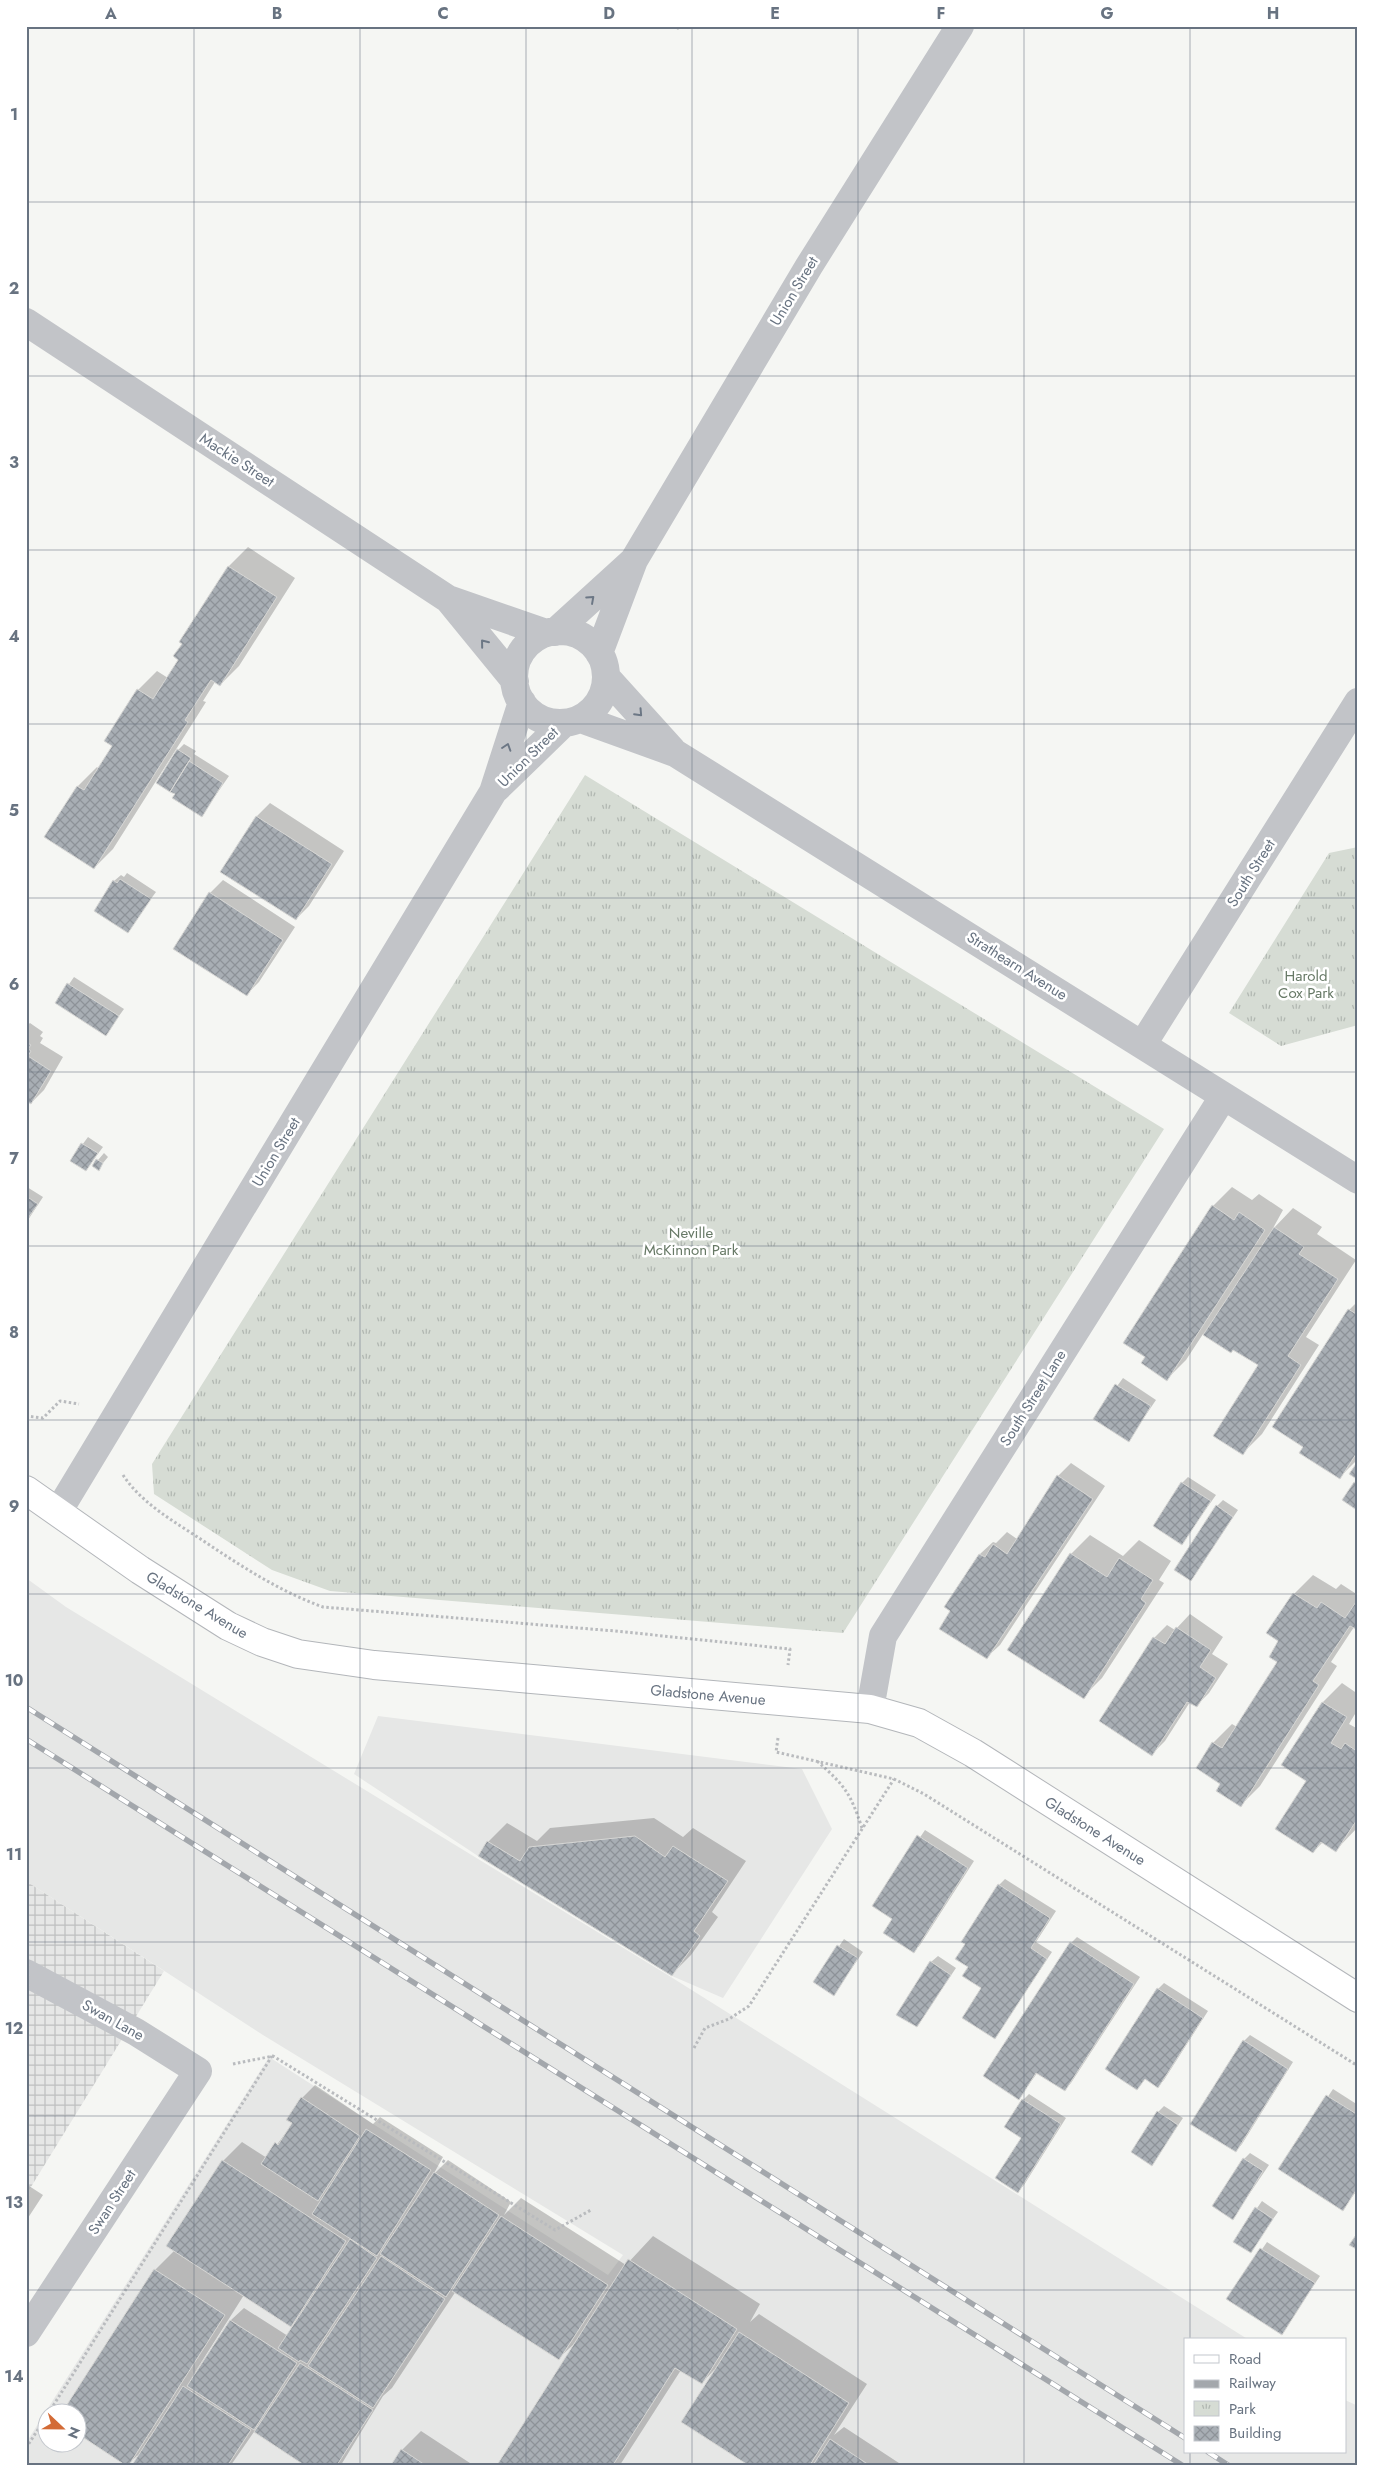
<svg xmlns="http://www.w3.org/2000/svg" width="1384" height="2491" font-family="Jost,sans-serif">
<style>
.built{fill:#e6e7e6;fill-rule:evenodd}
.industrial{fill:url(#industrial-grid)}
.park{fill:url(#park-tufts)}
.shadow{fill:#0003;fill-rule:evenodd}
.building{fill:url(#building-cross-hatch);stroke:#d7d7d5}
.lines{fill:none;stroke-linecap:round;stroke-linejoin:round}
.major-casing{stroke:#b3b6ba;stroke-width:30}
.path{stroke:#b9bbbe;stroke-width:3;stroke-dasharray:2.5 2.5;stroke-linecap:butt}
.minor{stroke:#c2c4c8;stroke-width:28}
.major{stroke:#fff;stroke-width:28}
.rail-casing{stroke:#a3a7ac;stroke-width:5.5}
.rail{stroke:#fff;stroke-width:4;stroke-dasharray:11;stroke-linecap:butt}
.oneway{stroke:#6c7785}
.grid{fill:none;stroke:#687381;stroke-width:1;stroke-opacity:0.55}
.labels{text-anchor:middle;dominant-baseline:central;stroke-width:5;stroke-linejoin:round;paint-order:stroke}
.street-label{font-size:15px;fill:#687381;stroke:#fff}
.park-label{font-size:15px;fill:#677966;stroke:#fff}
.neatline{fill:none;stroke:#687381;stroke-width:2}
.grid-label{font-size:16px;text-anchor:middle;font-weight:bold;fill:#687381}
</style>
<defs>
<pattern id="industrial-grid" width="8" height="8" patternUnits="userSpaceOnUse" patternTransform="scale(1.25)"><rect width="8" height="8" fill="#e6e7e6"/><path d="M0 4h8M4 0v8" fill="none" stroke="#bec0c0"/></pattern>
<pattern id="park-tufts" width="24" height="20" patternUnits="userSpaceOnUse" patternTransform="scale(1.25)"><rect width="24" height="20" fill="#d6dcd4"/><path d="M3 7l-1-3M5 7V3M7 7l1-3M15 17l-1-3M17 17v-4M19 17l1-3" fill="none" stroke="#b1b7b1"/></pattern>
<pattern id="building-cross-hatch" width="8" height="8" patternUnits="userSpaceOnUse" patternTransform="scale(1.25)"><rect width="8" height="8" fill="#a8aeb4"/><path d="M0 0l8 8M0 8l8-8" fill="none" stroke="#8d9298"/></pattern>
</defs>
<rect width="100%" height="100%" fill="#f5f6f3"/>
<path class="built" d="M26 1578 66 1607 671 1977 1249 2340H1185V2452H1345V2400L1358 2406V2465H26V2443L269 2057 608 2275 623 2255 263 2035 26 1881ZM48 2414H78V2444H48Z
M378 1716 802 1769 832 1829 723 1998 672 1976 478 1856 354 1774Z"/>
<path class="industrial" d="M26 1881 164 1971 26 2195Z"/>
<path class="park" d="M585 775 1164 1129 843 1633 330 1591 272 1570 154 1494 152 1464Z
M1358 847V1025L1281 1046 1229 1013 1329 853Z"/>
<path class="shadow" d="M672 26H682L678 30Z
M248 547 295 578 239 666 220 685 215 682 203 701 206 702 113 849 94 868 78 786 97 767 99 769 114 745 138 690 157 671 168 678 180 659 183 643 181 642 229 566Z
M184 744 196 751 194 754 229 776 202 815 177 794 178 750Z
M270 803 344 851 309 906 296 919 222 872 257 816Z
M127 873 156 892 127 931 114 881 121 875 124 877Z
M223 880 295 927 259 982 246 995 210 893Z
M74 977 124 1009 106 1034 56 1003Z
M30 1023 43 1032 40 1036 43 1038 40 1043 63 1057 44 1090 31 1103 26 1100V1026Z
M88 1137 103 1147 86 1170 71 1160Z
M104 1153 108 1157 98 1169 93 1166Z
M27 1187 43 1197 26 1223V1188Z
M1232 1187 1252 1200 1259 1194 1283 1210 1272 1230 1293 1208 1322 1227 1317 1234 1356 1260 1306 1337 1319 1345 1262 1434 1243 1453 1260 1365 1234 1348 1231 1352 1203 1334 1186 1360 1167 1379 1213 1206Z
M1358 1301V1459L1339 1478 1305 1446 1349 1310Z
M1123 1378 1156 1400 1129 1440 1094 1418Z
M1071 1463 1105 1486 1000 1645 987 1657 952 1611 946 1607 980 1554 993 1542 996 1543 1007 1532 1017 1539 1058 1476Z
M1188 1477 1216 1495 1182 1543V1483Z
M1223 1500 1238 1510 1191 1580 1217 1506Z
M1090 1535 1123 1556 1139 1540 1171 1561 1159 1580 1164 1583 1102 1678 1083 1697 1071 1554Z
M1313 1575 1336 1589 1341 1584 1358 1595V1629L1354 1627 1331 1662 1337 1666 1260 1786 1241 1805 1222 1784 1213 1743 1232 1724 1237 1727 1279 1662 1280 1641 1268 1633 1294 1594Z
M1190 1614 1223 1637 1212 1654 1228 1664 1209 1693 1196 1706 1190 1702 1165 1741 1152 1754 1100 1721 1154 1638 1167 1625 1175 1630Z
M1342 1683 1358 1694V1709L1349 1724 1358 1729V1827L1336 1850 1323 1842 1313 1852 1308 1781 1283 1765 1323 1702Z
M654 1818 683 1837 693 1828 746 1861 712 1912 718 1917 691 1955 672 1974 480 1856 488 1842 507 1823 537 1841 550 1828Z
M925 1830 974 1861 920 1945 914 1951 894 1918 874 1906Z
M1005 1879 1056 1911 1036 1942 1052 1952 995 2037 982 1988 970 1967 967 1943 999 1885Z
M1077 1937 1140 1977 1071 2083 1065 2089 1038 2072 1019 2098 1071 1943Z
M844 1939 863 1952 834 1994 815 1982Z
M938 1956 956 1968 917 2026 931 1962Z
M1164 1983 1208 2011 1164 2080 1158 2086 1146 2078 1137 2088 1158 1989Z
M1250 2035 1293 2062 1242 2144 1236 2151 1244 2041Z
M315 2085 373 2124 380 2117 443 2157 433 2175 448 2160 511 2202 504 2215 521 2198 626 2265 653 2236 760 2304 750 2322 759 2314 867 2384 834 2435 844 2427 902 2465H750L714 2370 702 2383 681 2370 620 2465H498L576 2342 559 2358 456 2291 392 2388 383 2396 341 2465H306L263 2419 231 2465H133L138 2455 127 2465 78 2433V2414L155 2270 175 2250 223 2161 242 2142 267 2158 293 2123 302 2098ZM244 2295 291 2326 298 2318 288 2336 244 2308 231 2320 190 2380Z
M1333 2089 1358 2105V2189L1343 2209 1280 2169Z
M1029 2094 1066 2118 1024 2185 1018 2191 1023 2138V2100Z
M1164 2106 1183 2118 1152 2164 1158 2112Z
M1250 2153 1269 2165 1233 2218 1244 2159Z
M26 2184 43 2195 26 2221Z
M1262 2201 1278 2212 1250 2251 1234 2241Z
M1267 2242 1320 2276 1282 2333 1228 2299Z
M421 2431 473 2465H392L402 2450Z"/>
<path class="building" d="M228 566 277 597 220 686 211 680 185 720 188 722 94 869 44 837 77 786 84 790 112 746 104 741 137 689 153 699 178 660 173 656 182 644 179 642Z
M177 749 191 758 170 792 156 783Z
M189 761 223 783 202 817 172 798 175 794 170 792Z
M256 816 332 864 296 920 220 872Z
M120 879 151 899 128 933 94 911 113 880 117 883Z
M209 892 283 940 247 996 173 949Z
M67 983 119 1016 106 1036 55 1003Z
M26 1042 31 1045 28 1049 31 1051 28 1056 51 1071 31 1104 26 1101Z
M81 1143 98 1153 86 1171 70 1161Z
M96 1159 103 1163 99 1171 92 1166Z
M26 1196 38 1204 26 1221Z
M1212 1205 1234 1220 1239 1212 1265 1230 1167 1381 1141 1363 1145 1357 1123 1343Z
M1274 1227 1304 1247 1299 1254 1338 1279 1288 1356 1301 1365 1243 1455 1213 1436 1258 1365 1233 1350 1231 1353 1203 1335Z
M1348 1309 1358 1315V1451L1340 1479 1299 1453 1303 1447 1272 1427Z
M1115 1384 1151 1406 1129 1442 1093 1419Z
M1358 1461V1480L1349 1474Z
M1057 1475 1093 1499 987 1659 939 1629 950 1611 944 1607 979 1554 985 1557 993 1544 1007 1554Z
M1181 1482 1211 1501 1182 1545 1153 1526Z
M1354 1482 1358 1484V1511L1342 1500Z
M1216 1505 1233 1517 1191 1581 1174 1570Z
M1070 1553 1107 1577 1119 1558 1153 1580 1141 1599 1146 1603 1084 1699 1007 1650Z
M1293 1593 1317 1608 1321 1602 1345 1618 1358 1599V1630L1350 1626 1313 1681 1319 1685 1241 1807 1216 1791 1220 1784 1196 1768 1212 1742 1222 1748 1277 1662 1269 1657 1278 1641 1266 1633Z
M1176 1627 1211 1650 1200 1667 1216 1678 1197 1707 1187 1702 1152 1756 1099 1721 1153 1637 1165 1644Z
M1322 1702 1347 1717 1331 1743 1341 1749 1345 1743 1358 1752V1818L1336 1852 1321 1842 1313 1853 1275 1829 1306 1781 1281 1765Z
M917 1835 968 1868 914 1953 883 1933 892 1919 872 1906Z
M635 1836 665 1857 673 1846 728 1881 694 1931 700 1936 672 1976 478 1856 487 1841 520 1861 529 1847Z
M998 1884 1050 1918 1031 1948 1047 1959 995 2039 962 2018 981 1988 962 1976 968 1967 955 1959 965 1944 961 1942Z
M1070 1942 1134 1984 1065 2091 1036 2073 1019 2100 983 2076Z
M837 1945 858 1958 834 1996 813 1982Z
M930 1961 951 1975 917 2027 896 2015Z
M1157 1988 1203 2018 1158 2088 1145 2079 1137 2090 1105 2069Z
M1243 2040 1288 2069 1236 2152 1190 2124Z
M1326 2095 1358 2115V2187L1343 2211 1278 2169Z
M301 2097 360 2136 318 2201 261 2164 275 2142 278 2145 292 2123 286 2120Z
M1022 2099 1061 2124 1018 2193 995 2178 1021 2138 1004 2127Z
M1157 2111 1178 2125 1152 2166 1131 2152Z
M366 2129 431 2170 377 2256 312 2214Z
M1243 2158 1263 2171 1233 2220 1212 2206Z
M222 2160 346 2241 291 2327 166 2246Z
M434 2172 499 2215 446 2297 380 2254Z
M1255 2207 1273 2219 1251 2253 1233 2242Z
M501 2216 608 2285 559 2360 452 2291Z
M1358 2232V2250L1349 2245Z
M350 2239 377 2258 307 2364 300 2360 299 2362 278 2348Z
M1260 2248 1315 2283 1282 2335 1226 2299Z
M381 2256 445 2299 373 2408 308 2366Z
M628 2259 737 2329 702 2384 675 2368 613 2465H497Z
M154 2269 225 2315 129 2465H125L78 2434V2414H61Z
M230 2320 297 2363 254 2430 187 2386Z
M739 2332 849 2403 810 2465H748L681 2422Z
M300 2363 373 2410 337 2465H304L254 2432Z
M183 2386 251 2430 228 2465H132Z
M830 2439 869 2465H813Z
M401 2449 425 2465H391Z"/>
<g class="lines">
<defs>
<path id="major" d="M26 1490 140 1570 228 1626 262 1642 298 1654 374 1665 870 1709 919 1723 973 1753 1358 1998"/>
</defs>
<use href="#major" class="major-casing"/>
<path class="path" d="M26 1416 43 1418 60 1401 79 1404
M123 1475C142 1504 175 1522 202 1540 241 1566 279 1591 323 1607L615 1631 790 1649 788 1665
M778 1738 776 1752 894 1779 924 1794 1358 2066
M817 1761C845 1786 850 1792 862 1828
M694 2048 705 2028 729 2019 749 2006 894 1779
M233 2064 273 2056 555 2230 591 2210
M48 2414 272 2056
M26 2448 48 2414"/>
<path class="minor" d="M26 322 448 599 546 633
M448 599 515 681
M514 677a46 46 0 1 1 92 0a46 46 0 1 1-92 0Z
M555 632 633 561
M599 653 634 560 809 266 960 26
M606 677 672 750
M581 719 675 753 1358 1180
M496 789 564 723
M1143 1044 1358 702
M58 1512 493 792 522 702
M870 1709 883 1636 1223 1097
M26 1973 136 2032 198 2071 26 2333"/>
<use href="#major" class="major"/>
<defs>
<path id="rail" d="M26 1707 1185 2438
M26 1739 1182 2465
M1208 2452 1228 2465"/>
</defs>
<use href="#rail" class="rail-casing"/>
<use href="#rail" class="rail"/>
</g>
<defs><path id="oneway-chevron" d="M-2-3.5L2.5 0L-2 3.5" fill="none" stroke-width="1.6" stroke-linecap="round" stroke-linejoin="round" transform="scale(1.25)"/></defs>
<g class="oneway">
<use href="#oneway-chevron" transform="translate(591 599) rotate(-42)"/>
<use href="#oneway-chevron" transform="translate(484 643) rotate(-129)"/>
<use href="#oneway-chevron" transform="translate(639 713) rotate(47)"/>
<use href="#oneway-chevron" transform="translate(507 747) rotate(-72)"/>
</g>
<path class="grid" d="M194 26V2465M360 26V2465M526 26V2465M692 26V2465M858 26V2465M1024 26V2465M1190 26V2340M26 202H1358M26 376H1358M26 550H1358M26 724H1358M26 898H1358M26 1072H1358M26 1246H1358M26 1420H1358M26 1594H1358M26 1768H1358M26 1942H1358M26 2116H1358M26 2290H1358M1190 2452V2465"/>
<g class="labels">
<g class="street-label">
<text transform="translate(794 291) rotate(-59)">Union Street</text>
<text transform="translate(237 460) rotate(33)">Mackie Street</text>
<text transform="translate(528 757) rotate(-45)">Union Street</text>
<text transform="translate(1251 873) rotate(-58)">South Street</text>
<text transform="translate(1017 966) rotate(32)">Strathearn Avenue</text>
<text transform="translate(276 1152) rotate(-59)">Union Street</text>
<text transform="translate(1033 1398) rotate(-58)">South Street Lane</text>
<text transform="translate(197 1605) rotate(31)">Gladstone Avenue</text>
<text transform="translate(708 1695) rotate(5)">Gladstone Avenue</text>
<text transform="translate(1095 1831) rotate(32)">Gladstone Avenue</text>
<text transform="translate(113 2020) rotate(29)">Swan Lane</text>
<text transform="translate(112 2202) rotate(-57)">Swan Street</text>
</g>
<g class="park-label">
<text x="1306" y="976">Harold<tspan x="1306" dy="17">Cox Park</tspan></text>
<text x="691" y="1233">Neville<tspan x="691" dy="17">McKinnon Park</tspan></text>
</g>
</g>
<rect width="1384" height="2491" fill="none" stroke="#ffffff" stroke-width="55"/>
<rect x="1184" y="2338" width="162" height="115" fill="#ffffff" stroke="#c3c7cd"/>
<rect x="1194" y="2355" width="25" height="8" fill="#ffffff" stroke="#c3c7cd"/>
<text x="1229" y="2364" font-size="15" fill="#687381">Road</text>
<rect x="1194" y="2380" width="25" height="8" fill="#a3a7ac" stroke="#c3c7cd"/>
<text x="1229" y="2388" font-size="15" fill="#687381">Railway</text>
<rect x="1194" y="2401" width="25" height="15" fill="url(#park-tufts)" stroke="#c3c7cd"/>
<text x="1229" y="2414" font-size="15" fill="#687381">Park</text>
<rect x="1194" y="2426" width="25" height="15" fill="url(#building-cross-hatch)" stroke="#c3c7cd"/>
<text x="1229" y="2438" font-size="15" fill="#687381">Building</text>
<g transform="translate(62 2428) rotate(112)"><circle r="24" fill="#ffffff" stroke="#c3c7cd"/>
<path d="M0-4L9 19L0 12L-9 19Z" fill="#d36b36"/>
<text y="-8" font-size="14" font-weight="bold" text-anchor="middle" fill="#687381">N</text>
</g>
<rect x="28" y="28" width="1328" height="2436" class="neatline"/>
<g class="grid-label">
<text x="111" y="19">A</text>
<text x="277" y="19">B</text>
<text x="443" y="19">C</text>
<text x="609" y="19">D</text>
<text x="775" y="19">E</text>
<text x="941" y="19">F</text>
<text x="1107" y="19">G</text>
<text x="1273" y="19">H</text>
<text x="14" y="120">1</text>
<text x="14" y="294">2</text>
<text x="14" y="468">3</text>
<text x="14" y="642">4</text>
<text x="14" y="816">5</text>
<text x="14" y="990">6</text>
<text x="14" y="1164">7</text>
<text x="14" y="1338">8</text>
<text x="14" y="1512">9</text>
<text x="14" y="1686">10</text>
<text x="14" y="1860">11</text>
<text x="14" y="2034">12</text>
<text x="14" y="2208">13</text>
<text x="14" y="2382">14</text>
</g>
</svg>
